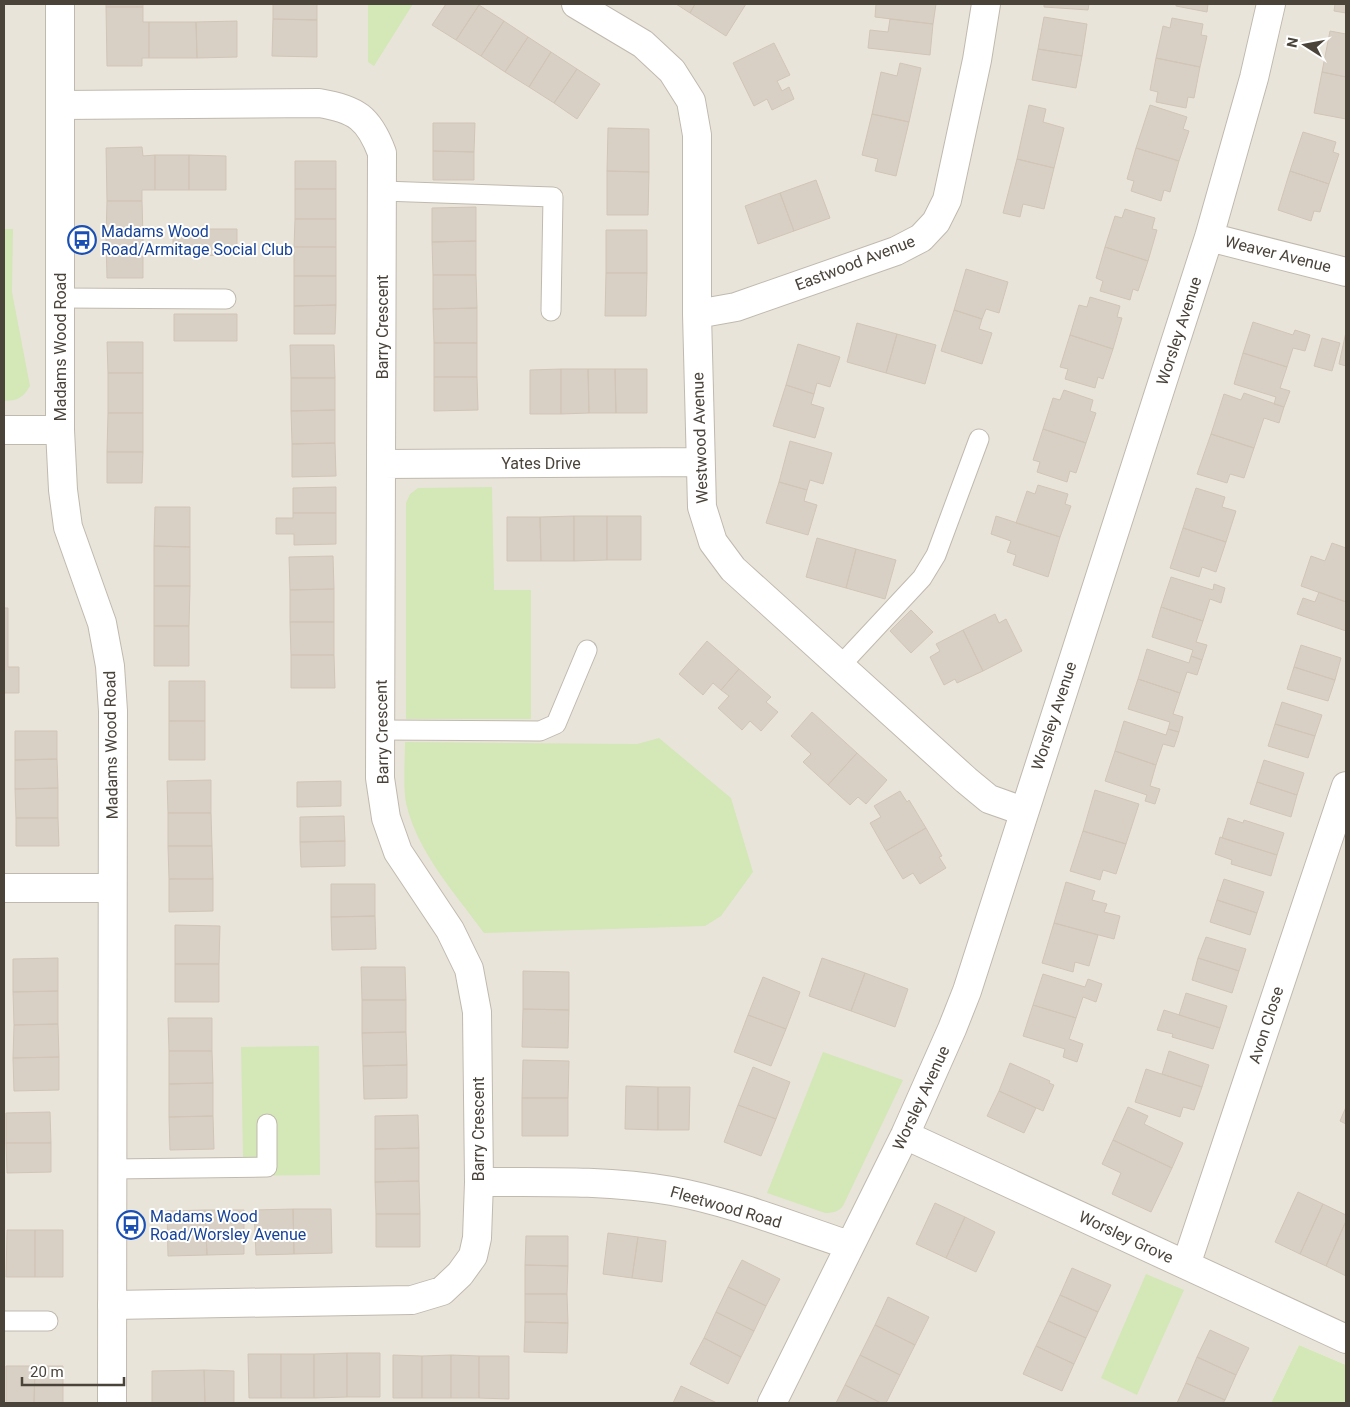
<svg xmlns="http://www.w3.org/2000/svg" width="1350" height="1407" font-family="Roboto,sans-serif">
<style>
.residential{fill:#e9e4da}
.green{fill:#d3e7b7}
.building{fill:#d9d0c5;stroke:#d1c5b5}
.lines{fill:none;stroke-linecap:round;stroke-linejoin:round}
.service-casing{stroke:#c0b9ae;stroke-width:21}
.minor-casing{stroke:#c0b9ae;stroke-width:30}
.tertiary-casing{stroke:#c0b9ae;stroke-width:30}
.service{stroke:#fff;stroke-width:19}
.minor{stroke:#fff;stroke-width:28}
.tertiary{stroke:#fff;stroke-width:28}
.labels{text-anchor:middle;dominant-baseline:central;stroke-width:4;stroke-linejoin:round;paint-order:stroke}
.transit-label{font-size:16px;fill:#164399;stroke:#fff;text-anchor:start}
.street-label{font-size:16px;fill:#49433a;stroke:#fff}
</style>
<rect width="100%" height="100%" fill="#f5f2ec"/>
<path class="residential" d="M4 4H1346V1365L1299 1345 1271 1403H4Z"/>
<path class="green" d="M368 4H413L374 66 368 62Z
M4 229H13L12 292 30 386C23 398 17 401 4 401Z
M492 487 494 590H531V719H406V503L410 494 418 488Z
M659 738 731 798 753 872 721 916 705 926 484 933C455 893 417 852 406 803 403 787 405 759 405 742L637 744Z
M319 1046 320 1175 169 1177 168 1159 243 1157 241 1047Z
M823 1052 903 1080 843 1206C838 1212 833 1213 825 1213L767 1193Z
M1146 1274 1184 1290 1137 1395 1101 1378Z
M1299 1345 1346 1365V1403H1271Z"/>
<path class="building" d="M106 4H143V7H106Z
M273 4H317V20L273 19Z
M446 4H477L479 5 456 40 432 25Z
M676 4H695L690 13Z
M695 4H746L726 36 690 13Z
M876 4H936L933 24 875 17Z
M1044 4H1089L1088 10 1044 7Z
M1176 4H1208L1207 12 1176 6Z
M1335 4H1346V13L1334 11Z
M479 5 504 21 481 56 456 40Z
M106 7H143V22H149V58H142V66H107Z
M1044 17 1087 24 1082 56 1038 49Z
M1172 18 1203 24 1201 35 1207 36 1200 67 1156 58 1163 26 1170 28Z
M273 19 317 20V57L272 56Z
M890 19 933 24 930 55 868 48 870 30 888 32Z
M237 21V57L197 58 196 22Z
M504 21 528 37 505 72 481 56Z
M149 22H196L197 58H149Z
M1330 31 1346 34V77L1322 72Z
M528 37 551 52 529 87 505 72Z
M774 43 790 75 777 81 782 91 789 87 794 99 772 110 767 99 754 106 733 63Z
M1038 49 1082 56 1076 88 1032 80Z
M551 52 577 69 554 103 529 87Z
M1156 58 1200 67 1194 98 1188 97 1186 108 1156 102 1158 92 1150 90Z
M900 63 921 68 909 122 872 114 881 72 897 76Z
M577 69 600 84 577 119 554 103Z
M1322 72 1346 77V119L1314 113Z
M1029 105 1046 109 1043 122 1064 128 1054 168 1017 159Z
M1150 105 1187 117 1183 129 1189 131 1179 161 1136 148Z
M872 114 909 122 896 176 875 171 878 159 862 155Z
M433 123H475L474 152 433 151Z
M608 128 649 129V172L607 171Z
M1303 132 1336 142 1333 152 1339 154 1329 184 1290 171Z
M142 147 143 156 155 155V190H142V201H107L106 148Z
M1136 148 1179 161 1170 192 1164 190 1161 201 1131 191 1134 181 1127 179Z
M433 151 474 152V180H433Z
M155 155H189V190H155Z
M189 155 226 156V190H189Z
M1017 159 1054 168 1044 209 1023 204 1020 217 1003 213Z
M295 161H336V189H295Z
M607 171 649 172 648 215H607Z
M1290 171 1329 184 1320 212 1314 211 1311 221 1278 210Z
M816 180 830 218 794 231 780 193Z
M295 189H336V219H295Z
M780 193 794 231 758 244 745 206Z
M107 201H142L143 237H106Z
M476 207V241L432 242V208Z
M1125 209 1155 218 1152 229 1157 230 1148 261 1105 247 1115 216 1122 218Z
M295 219H336V247H294Z
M173 229H237V255L173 256Z
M606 230H647V273H606Z
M106 237H143V278H107Z
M476 241V275H433L432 242Z
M294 247H336V276H294Z
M1105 247 1148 261 1138 291 1133 289 1130 300 1100 291 1103 281 1096 278Z
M966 269 1008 282 999 313 986 309 982 319 954 310Z
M606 273H647L646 316H605Z
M433 275H476L477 308 433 309Z
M294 276H336V305L294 306Z
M1090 297 1120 306 1117 317 1122 318 1113 349 1070 335 1079 305 1087 307Z
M336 305 335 334H294V306Z
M477 308V343H434L433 309Z
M954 310 982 319 979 329 992 333 982 364 941 351Z
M174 314H237V341H174Z
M1253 322 1293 335 1295 330 1310 335 1305 351 1293 348 1287 367 1243 353Z
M857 323 897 334 886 373 847 362Z
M1346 332V366L1339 364Z
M897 334 936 345 925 384 886 373Z
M1070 335 1113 349 1103 379 1098 377 1095 388 1065 379 1068 369 1060 367Z
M1322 338 1340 343 1332 371 1314 366Z
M107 342H143V373H108Z
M434 343H477V377H434Z
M798 344 840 357 830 387 817 383 814 394 786 385Z
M290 345H334L335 378H291Z
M1243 353 1287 367 1280 388 1290 391 1284 407 1274 404 1276 397 1234 384Z
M561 369H588L589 413 561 414Z
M561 369V414H530V370Z
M588 369H615L616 413H589Z
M615 369H647V413H616Z
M108 373H143V413H108Z
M434 377H477L478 410 434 411Z
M291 378H335V410L291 411Z
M786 385 814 394 811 404 824 408 815 438 773 426Z
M1064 390 1093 400 1090 411 1096 413 1086 443 1043 429 1053 398 1060 400Z
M1244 393 1284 407 1279 423 1264 418 1254 448 1211 434 1224 394 1241 400Z
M335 410V443L292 444 291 411Z
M108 413H143V452H107Z
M1043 429 1086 443 1076 473 1070 471 1067 482 1037 472 1040 462 1033 460Z
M1211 434 1254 448 1244 478 1230 474 1227 483 1197 474Z
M790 441 832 453 823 484 810 480 807 490 779 482Z
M335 443 336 476 292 477V444Z
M107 452H143L142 483H107Z
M779 482 807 490 804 501 817 505 808 535 766 523Z
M1038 485 1068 494 1065 504 1071 506 1060 537 1016 523 1027 491 1035 494Z
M336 487V513H293V488Z
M1196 488 1225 497 1222 507 1236 511 1226 542 1183 528Z
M155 507H190V547L154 546Z
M293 513H336V544L294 545V534H276V518H293Z
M574 516H607V560L574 561Z
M574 516V561H541L540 517Z
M607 516H641V560H607Z
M996 516 1060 537 1048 577 1013 565 1016 555 1007 552 1011 541 991 534Z
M507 517H540L541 561H507Z
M1183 528 1226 542 1216 572 1202 567 1199 577 1170 568Z
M817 538 856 549 846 588 806 577Z
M1332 543 1346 548V602L1301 586 1311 556 1325 561Z
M154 546 190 547V586H154Z
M856 549 896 560 885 599 846 588Z
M333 556 334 589 290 590 289 557Z
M1171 577 1213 590 1214 584 1225 588 1221 603 1210 599 1203 621 1161 607Z
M154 586H190L189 626H154Z
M334 589V622H290V590Z
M1319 592 1346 602V631L1297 614 1303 598 1315 602Z
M1161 607 1203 621 1196 642 1207 645 1202 660 1191 656 1193 650 1152 637Z
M4 608H8V667H19V693H4Z
M911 610 933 632 911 653 890 631Z
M995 614 999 623 1006 619 1022 651 983 671 963 630Z
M290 622H334V655H291Z
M154 626H189V666H154Z
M963 630 983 671 957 683 955 679 944 685 930 657 940 651 936 644Z
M707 641 739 669 721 690 713 683 703 695 679 674Z
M1301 645 1341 658 1335 680 1294 667Z
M1147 649 1189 663 1191 656 1202 660 1197 675 1187 672 1180 693 1138 679Z
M291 655H334L335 688H291Z
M1294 667 1335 680 1328 701 1287 689Z
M739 669 771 697 766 702 778 712 761 731 750 721 742 730 718 708 729 696 721 690Z
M1138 679 1180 693 1173 714 1183 717 1179 732 1168 729 1170 722 1128 709Z
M169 681H205V721H169Z
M1282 702 1322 715 1315 736 1275 724Z
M812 712 857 753 828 785 803 762 811 754 791 736Z
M169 721H205V760H169Z
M1124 721 1166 735 1168 729 1179 732 1174 747 1163 744 1156 765 1115 751Z
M1275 724 1315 736 1308 758 1268 746Z
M15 731H57V759L15 760Z
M1115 751 1156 765 1150 786 1160 789 1155 804 1145 801 1147 795 1105 781Z
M857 753 887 780 866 804 858 797 850 805 828 785Z
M57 759 58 788 15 789V760Z
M1264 760 1304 773 1297 795 1257 782Z
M211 780V813H168L167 781Z
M341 781V806L297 807V782Z
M1257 782 1297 795 1291 817 1250 804Z
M58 788V818H16L15 789Z
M1095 790 1139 804 1126 844 1083 831Z
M900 791 907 802 909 800 926 828 886 851 870 823 881 817 874 806Z
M168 813H211L212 846H168Z
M344 816 345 841 300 842V817Z
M16 818H58L59 846H16Z
M1228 818 1243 823 1244 820 1284 833 1277 855 1222 838Z
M926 828 942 856 939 857 946 868 920 884 913 873 903 879 886 851Z
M1083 831 1126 844 1116 874 1103 870 1100 880 1070 871Z
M1220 837 1277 855 1271 876 1231 864 1232 860 1215 854Z
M345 841V866L301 867 300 842Z
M168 846H212L213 879H169Z
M169 879H213V911L169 912Z
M1224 879 1264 892 1257 913 1217 900Z
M1066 882 1095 891 1092 900 1107 904 1104 912 1120 916 1114 939 1054 923Z
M331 884H375V916L331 917Z
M1217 900 1257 913 1250 935 1210 922Z
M375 916 376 949 332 950 331 917Z
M1054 923 1098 935 1089 966 1075 962 1073 972 1042 963Z
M175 925 220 926 219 964H175Z
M1206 937 1246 949 1239 971 1198 958Z
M58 958V991L13 992V959Z
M822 958 865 973 851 1011 809 996Z
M1198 958 1239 971 1232 993 1192 980Z
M175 964H219V1002H175Z
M361 967H405L406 1000H362Z
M523 971 569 972V1010L523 1009Z
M865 973 908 989 895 1027 851 1011Z
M1043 974 1085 987 1088 979 1102 984 1096 1002 1083 997 1076 1018 1033 1005Z
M763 977 800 992 786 1029 748 1015Z
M58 991V1024L14 1025 13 992Z
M1186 993 1227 1006 1220 1028 1179 1015Z
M362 1000H406V1032L362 1033Z
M1033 1005 1076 1018 1069 1039 1083 1044 1077 1062 1063 1057 1065 1049 1023 1036Z
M523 1009 569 1010 568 1048 522 1047Z
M1164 1010 1220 1028 1213 1049 1172 1037 1173 1034 1157 1030Z
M748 1015 786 1029 771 1066 734 1052Z
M168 1018H212V1051H169Z
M58 1024 59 1057 13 1058 14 1025Z
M406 1032 407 1065 363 1066 362 1033Z
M169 1051H212L213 1083 169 1084Z
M1169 1051 1209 1065 1202 1087 1162 1074Z
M59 1057V1090L14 1091 13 1058Z
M523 1060 569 1061 568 1098H522Z
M1010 1063 1050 1081 1049 1083 1054 1085 1043 1111 999 1091Z
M407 1065V1098L364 1099 363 1066Z
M753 1067 790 1082 776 1119 738 1105Z
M1146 1069 1202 1087 1194 1110 1183 1107 1180 1117 1135 1102Z
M213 1083V1116L169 1117V1084Z
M626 1086 658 1087V1130L625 1129Z
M658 1087H690L689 1130H658Z
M999 1091 1036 1108 1024 1133 987 1116Z
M522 1098H568V1136H522Z
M738 1105 776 1119 761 1156 724 1142Z
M1128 1107 1148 1116 1144 1124 1183 1143 1172 1168 1113 1140Z
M1346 1107V1124L1340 1121Z
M50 1112 51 1143H6V1113Z
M418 1115 419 1148 375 1149V1116Z
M213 1116 214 1149 170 1150 169 1117Z
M1113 1140 1172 1168 1151 1212 1112 1194 1121 1173 1102 1164Z
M6 1143H51V1172L7 1173Z
M419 1148V1181L375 1182V1149Z
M419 1181 420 1214H376L375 1182Z
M1298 1192 1323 1204 1300 1254 1275 1242Z
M935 1203 965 1217 946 1258 916 1244Z
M1323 1204 1346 1215V1221L1326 1266 1300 1254Z
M293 1209H331L332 1253 294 1254Z
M293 1209 294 1254 256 1255 254 1210Z
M205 1210 207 1255 168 1256 167 1211Z
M205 1210H244V1254L207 1255Z
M376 1214H420V1247H376Z
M965 1217 995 1232 976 1272 946 1258Z
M1346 1221V1276L1326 1266Z
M7 1230H35V1277H6Z
M35 1230H63V1277H35Z
M608 1233 638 1237 632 1278 603 1274Z
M526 1236H568V1266L525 1265Z
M638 1237 666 1241 662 1282 632 1278Z
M742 1260 780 1279 766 1306 728 1287Z
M525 1265 568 1266 567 1294H525Z
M1072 1268 1111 1285 1098 1312 1060 1295Z
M728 1287 766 1306 754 1331 716 1312Z
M525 1294H567L568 1323 525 1322Z
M1060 1295 1098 1312 1086 1338 1048 1321Z
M888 1297 929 1317 915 1345 875 1325Z
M716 1312 754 1331 741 1357 704 1338Z
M1048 1321 1086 1338 1074 1364 1036 1346Z
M525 1322 568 1323 567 1353 524 1352Z
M875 1325 915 1345 900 1375 860 1355Z
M1210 1330 1249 1348 1236 1375 1197 1357Z
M704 1338 741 1357 728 1384 690 1364Z
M1036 1346 1074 1364 1062 1391 1023 1374Z
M347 1353V1397L314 1398V1354Z
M347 1353H380V1397H347Z
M248 1354H281V1398H249Z
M281 1354H314V1398H281Z
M393 1355 422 1356V1398H393Z
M451 1355V1398H422V1356Z
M451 1355 479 1356V1398H451Z
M860 1355 900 1375 886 1403H881L845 1385Z
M479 1356H509V1399L479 1398Z
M1197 1357 1236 1375 1225 1400 1186 1383Z
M6 1366H35L34 1403H6Z
M35 1366H63V1403H34Z
M204 1370 234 1371V1403H205Z
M204 1370 205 1403H152V1371Z
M1186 1383 1225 1400 1223 1403H1177Z
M845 1385 881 1403H836Z
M681 1386 717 1403H673Z"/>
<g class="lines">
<defs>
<path id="service" d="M383 191 553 197 551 311
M61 298 226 299
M840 666 922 578 936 555 979 439
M381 730 540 731 556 724 587 650
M112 1169 267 1167V1124
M4 1321H48"/>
<path id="minor" d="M576 4 643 44 672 71 691 101 697 135V314L702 507 713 542 733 569 966 780 989 799 1023 811
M60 105 319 103C356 109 369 118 382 153L380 778 386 818 398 852 450 930 469 969 477 1012 479 1182 477 1238 473 1256 460 1274 442 1291 412 1300 112 1305
M1209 237 1346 272
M697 314 736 307 896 251 921 238 936 222 947 200 977 60 986 4
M4 430H60
M382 464 700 462
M4 888H111
M905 1135 1346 1339
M479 1182C543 1182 608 1180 672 1191 732 1202 791 1226 849 1245
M1186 1265 1346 786
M772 1403 905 1135 952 1029 967 991 1209 237 1254 78 1271 4"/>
<path id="tertiary" d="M60 4V430L63 490 68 527 102 623 110 666 113 711 112 1403"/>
</defs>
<use href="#service" class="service-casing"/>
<use href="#minor" class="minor-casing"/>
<use href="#tertiary" class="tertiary-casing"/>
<use href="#service" class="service"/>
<use href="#minor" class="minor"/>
<use href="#tertiary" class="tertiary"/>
</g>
<defs>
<symbol id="bus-ring" viewBox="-11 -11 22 22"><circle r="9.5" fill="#fff" stroke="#1a4fb4" stroke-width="1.5"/><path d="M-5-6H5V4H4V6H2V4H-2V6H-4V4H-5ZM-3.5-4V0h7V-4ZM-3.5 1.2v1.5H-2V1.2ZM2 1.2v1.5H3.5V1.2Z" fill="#1a4fb4"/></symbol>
</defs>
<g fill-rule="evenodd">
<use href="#bus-ring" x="66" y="224" width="32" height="32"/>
<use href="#bus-ring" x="115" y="1209" width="32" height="32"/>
</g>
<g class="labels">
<g class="transit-label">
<text x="101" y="231">Madams Wood<tspan x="101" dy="18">Road/Armitage Social Club</tspan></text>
<text x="150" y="1216">Madams Wood<tspan x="150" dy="18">Road/Worsley Avenue</tspan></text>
</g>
<g class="street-label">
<text transform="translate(1278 254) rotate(14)">Weaver Avenue</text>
<text transform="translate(855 263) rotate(-21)">Eastwood Avenue</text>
<text transform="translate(382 327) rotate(-90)">Barry Crescent</text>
<text transform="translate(1179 331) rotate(-72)">Worsley Avenue</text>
<text transform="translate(60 347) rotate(-90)">Madams Wood Road</text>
<text transform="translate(700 438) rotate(-92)">Westwood Avenue</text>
<text x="541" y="463">Yates Drive</text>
<text transform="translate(1054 716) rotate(-72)">Worsley Avenue</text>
<text transform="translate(382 732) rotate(-91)">Barry Crescent</text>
<text transform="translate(111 745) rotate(-91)">Madams Wood Road</text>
<text transform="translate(1266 1025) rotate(-72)">Avon Close</text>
<text transform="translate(921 1098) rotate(-65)">Worsley Avenue</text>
<text transform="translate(478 1129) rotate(-90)">Barry Crescent</text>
<text transform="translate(726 1207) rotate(16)">Fleetwood Road</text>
<text transform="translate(1126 1237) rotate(25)">Worsley Grove</text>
</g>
</g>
<rect width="1350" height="1407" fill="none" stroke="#49433a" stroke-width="10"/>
<g transform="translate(1305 45) rotate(281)" stroke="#ffffff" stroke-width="4" paint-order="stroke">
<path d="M0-4L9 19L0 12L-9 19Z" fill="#49433a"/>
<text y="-8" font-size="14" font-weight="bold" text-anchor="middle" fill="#49433a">N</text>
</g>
<path d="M22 1377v8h102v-8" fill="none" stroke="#49433a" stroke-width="2.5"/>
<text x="30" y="1377" font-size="15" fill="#49433a" stroke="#ffffff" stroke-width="4" paint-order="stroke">20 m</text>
</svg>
